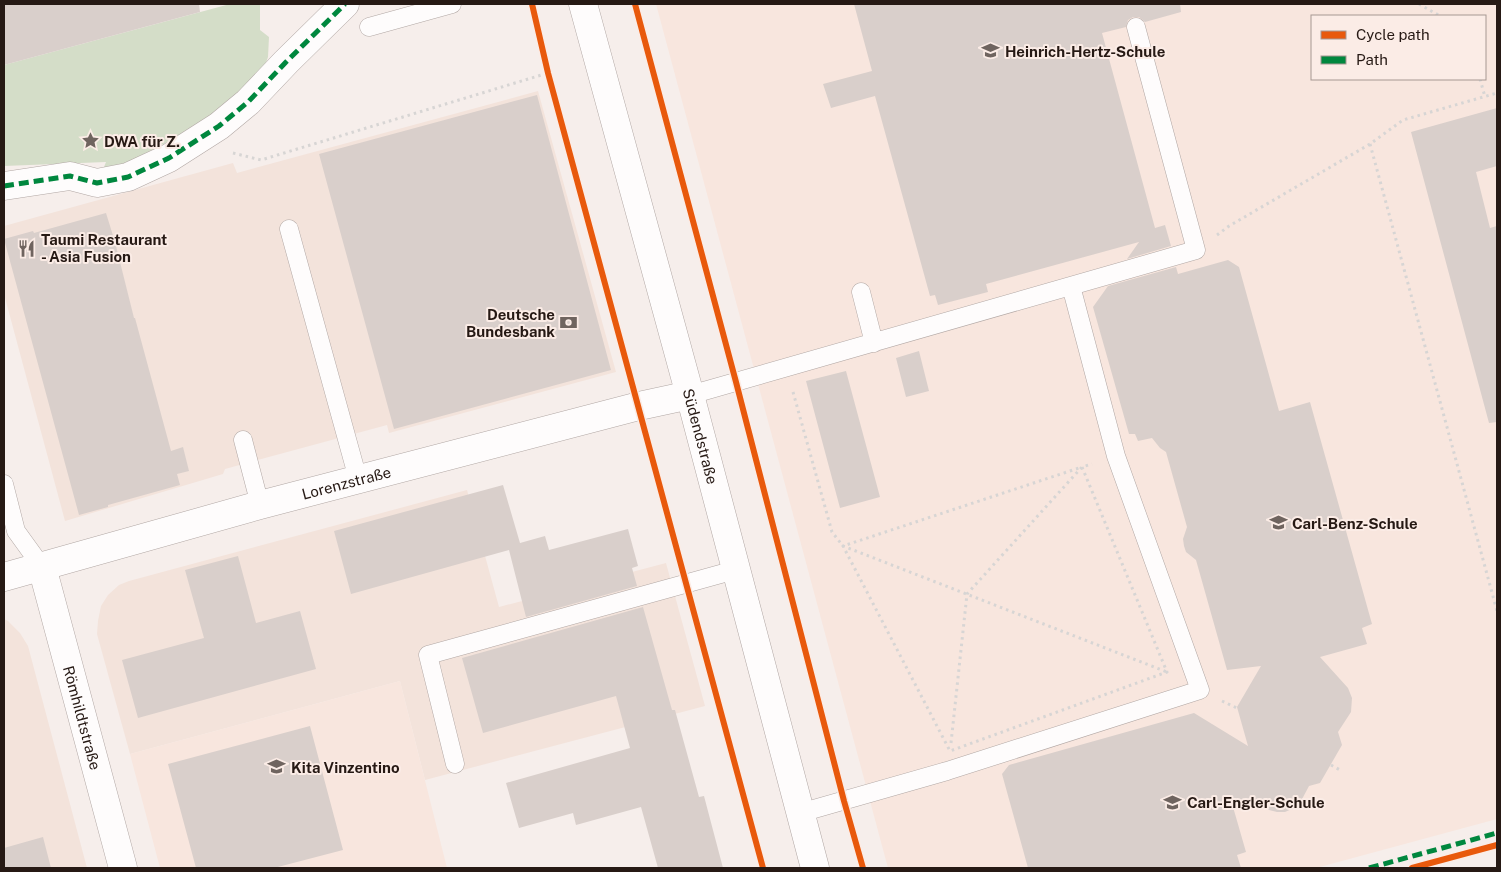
<svg xmlns="http://www.w3.org/2000/svg" width="1501" height="872" font-family="'Public Sans',sans-serif">
<style>
.commercial{fill:#f3e3db}
.built{fill:#f8e6de;fill-rule:evenodd}
.green{fill:#d4ddc8}
.building{fill:#d9cfcb}
.lines{fill:none;stroke-linecap:round;stroke-linejoin:round}
.service-casing{stroke:#b1a7a4;stroke-width:19}
.pedestrian-casing{stroke:#b1a7a4;stroke-width:29}
.minor-casing{stroke:#b1a7a4;stroke-width:29}
.path{stroke:#d7d5d4;stroke-width:3;stroke-dasharray:2.5 4;stroke-linecap:butt}
.service{stroke:#fefcfc;stroke-width:18}
.pedestrian{stroke:#fefcfc;stroke-width:28}
.minor{stroke:#fefcfc;stroke-width:28}
.quiet{stroke:#00873e;stroke-width:5;stroke-dasharray:10 5;stroke-linecap:butt}
.cycleway-casing{stroke:#fbece6;stroke-width:9}
.cycleway{stroke:#e8590c;stroke-width:6}
.labels{text-anchor:middle;dominant-baseline:central;stroke-width:4;stroke-linejoin:round;paint-order:stroke}
.poi-label{font-size:15px;font-weight:bold;fill:#261914;stroke:#fbece6;text-anchor:start}
.street-label{font-size:15px;fill:#261914;stroke:#fbece6}
</style>
<rect width="100%" height="100%" fill="#f6eeeb"/>
<path class="commercial" d="M538 91 616 372 389 433 387 425 225 469 223 474 65 521 4 294V226L233 163 237 173Z
M467 490 499 607 666 563 705 706 425 780 400 681 130 754 97 634 98 621 101 606 108 595 119 585 129 581Z
M4 619 8 621 20 633 28 646 87 868H4Z"/>
<path class="built" d="M656 4H1497V819L1316 868H888ZM1312 16H1485V79H1312Z
M400 681 447 868H160L130 754Z"/>
<path class="green" d="M230 4H260V30L269 37 268 57 262 74 196 127 100 177 106 162 4 166V65Z"/>
<path class="building" d="M4 4H199L200 12 4 65Z
M854 4H1180L1181 12 1145 22 1139 17H1133L1128 20 1126 27 1102 33 1155 228 1165 225 1171 246 1127 259 1139 242 986 284 988 292 938 305 935 295 930 296 875 96 831 108 823 84 872 71Z
M537 95 611 370 394 429 319 154Z
M1497 108V166L1476 172 1490 228 1497 226V422L1489 423 1411 132Z
M106 213 115 242 134 318H135L171 451 183 447 189 471 177 474 180 485 108 505V507L79 515 4 239 33 231 34 233Z
M1228 260 1239 267 1279 411 1310 402 1372 624 1362 628 1367 644 1320 657 1348 688 1352 698 1351 712 1338 732 1342 745 1320 783 1309 786 1300 803 1294 808 1285 812H1277L1231 800 1246 852 1237 855 1241 868H1028L1002 774 1009 765 1194 713 1248 746 1237 707 1261 666 1227 670 1196 560 1186 552 1184 546 1183 539 1187 527 1166 452 1160 448 1152 438 1138 441 1135 434H1129L1093 307 1108 286 1176 267 1178 274Z
M919 351 929 391 906 397 896 358Z
M846 371 880 497 840 508 806 381Z
M503 485 520 543 545 536 549 550 628 529 638 566 632 568 637 586 526 617 509 550 351 594 334 531Z
M238 556 256 623 300 611 316 669 138 718 122 660 204 638 185 570Z
M643 607 672 710H675L699 797 704 796 723 868H658L641 807 576 825 573 813 519 828 506 783 630 748 616 696 483 733 462 658Z
M310 726 343 850 274 868H196L168 764Z
M43 837 51 868H4V848Z"/>
<g class="lines">
<defs>
<path id="service" d="M369 27 452 4
M289 229 358 479
M861 292 874 343
M690 395 1196 250 1136 27
M243 440 260 505
M4 484 16 531 42 567
M455 764 428 655 735 570
M800 813 947 771 1200 690 1116 456 1071 286"/>
<path id="pedestrian" d="M4 186 70 176 97 183 128 177 169 158 219 126 248 102 286 62 345 4"/>
<g id="minor">
<path id="s1" d="M583 4 690 395 815 868"/>
<path id="s2" d="M42 567 123 868"/>
<path id="s3" d="M4 577 260 505 639 406 690 395"/>
</g>
</defs>
<use href="#service" class="service-casing"/>
<use href="#pedestrian" class="pedestrian-casing"/>
<use href="#minor" class="minor-casing"/>
<path class="path" d="M1419 4 1440 16
M1480 79 1485 97
M1370 144 1497 611
M233 153 261 160 548 73
M1217 235 1229 226 1370 144 1403 120 1497 93
M793 392 832 532 843 546 1167 672
M1082 467 1167 672 950 751 843 546Z
M1222 701 1237 708
M951 743 967 594 1082 467 1092 464
M1331 765 1342 771"/>
<use href="#service" class="service"/>
<use href="#pedestrian" class="pedestrian"/>
<use href="#minor" class="minor"/>
<path class="quiet" d="M4 186 70 176 97 183 128 177 169 158 219 126 248 102 286 62 345 4
M1369 868 1497 833"/>
<defs>
<path id="cycleway" d="M532 4 548 73 763 868
M635 4 736 382 844 801 863 868
M1412 868 1497 845"/>
</defs>
<use href="#cycleway" class="cycleway-casing"/>
<use href="#cycleway" class="cycleway"/>
</g>
<defs>
<symbol id="school-bare" viewBox="-9 -9 18 18"><path d="M0-5L7-2L0 1L-7-2ZM-4 1L0 2.5L4 1V4Q0 6-4 4Z" fill="#6f645f" stroke="#fbece6" stroke-width="2.5" paint-order="stroke"/></symbol>
<symbol id="sight-bare" viewBox="-9 -9 18 18"><path d="M0-6L1.8-2.2L6-1.7L2.9 1.2L3.7 5.4L0 3.3L-3.7 5.4L-2.9 1.2L-6-1.7L-1.8-2.2Z" fill="#6f645f" stroke="#fbece6" stroke-width="2.5" paint-order="stroke"/></symbol>
<symbol id="restaurant-bare" viewBox="-9 -9 18 18"><path d="M-5-6h1v4h1v-4h1v4h1v-4h1v5L-1.5 .5V6h-2V.5L-5-1ZM5-6V6H3V1.5H1.5Q1.5-4 5-6Z" fill="#6f645f" stroke="#fbece6" stroke-width="2.5" paint-order="stroke"/></symbol>
<symbol id="bank-bare" viewBox="-9 -9 18 18"><path d="M-6-4H6V4H-6ZM0-2.3a2.3 2.3 0 1 0 0 4.6a2.3 2.3 0 1 0 0-4.6Z" fill="#6f645f" stroke="#fbece6" stroke-width="2.5" paint-order="stroke"/></symbol>
</defs>
<g fill-rule="evenodd">
<use href="#school-bare" x="978" y="38" width="25" height="25"/>
<use href="#sight-bare" x="78" y="128" width="25" height="25"/>
<use href="#restaurant-bare" x="14" y="236" width="25" height="25"/>
<use href="#bank-bare" x="556" y="310" width="25" height="25"/>
<use href="#school-bare" x="1266" y="510" width="25" height="25"/>
<use href="#school-bare" x="264" y="754" width="25" height="25"/>
<use href="#school-bare" x="1160" y="790" width="25" height="25"/>
</g>
<g class="labels">
<g class="poi-label">
<text x="1005" y="51">Heinrich-Hertz-Schule</text>
<text x="104" y="141">DWA für Z.</text>
<text x="41" y="239">Taumi Restaurant<tspan x="41" dy="17">- Asia Fusion</tspan></text>
<text x="555" y="314" text-anchor="end">Deutsche<tspan x="555" dy="17">Bundesbank</tspan></text>
<text x="1292" y="523">Carl-Benz-Schule</text>
<text x="291" y="767">Kita Vinzentino</text>
<text x="1187" y="802">Carl-Engler-Schule</text>
</g>
<g class="street-label">
<text stroke="none"><textPath href="#s1" startOffset="448">Südendstraße</textPath></text>
<text stroke="none"><textPath href="#s3" startOffset="355">Lorenzstraße</textPath></text>
<text stroke="none"><textPath href="#s2" startOffset="156">Römhildtstraße</textPath></text>
</g>
</g>
<rect width="1501" height="872" fill="none" stroke="#261914" stroke-width="10"/>
<rect x="1311" y="15" width="175" height="65" fill="#fbece6" stroke="#a69892"/>
<rect x="1321" y="31" width="25" height="8" fill="#e8590c" stroke="#a69892"/>
<text x="1356" y="40" font-size="15" fill="#261914">Cycle path</text>
<rect x="1321" y="56" width="25" height="8" fill="#00873e" stroke="#a69892"/>
<text x="1356" y="65" font-size="15" fill="#261914">Path</text>
</svg>
